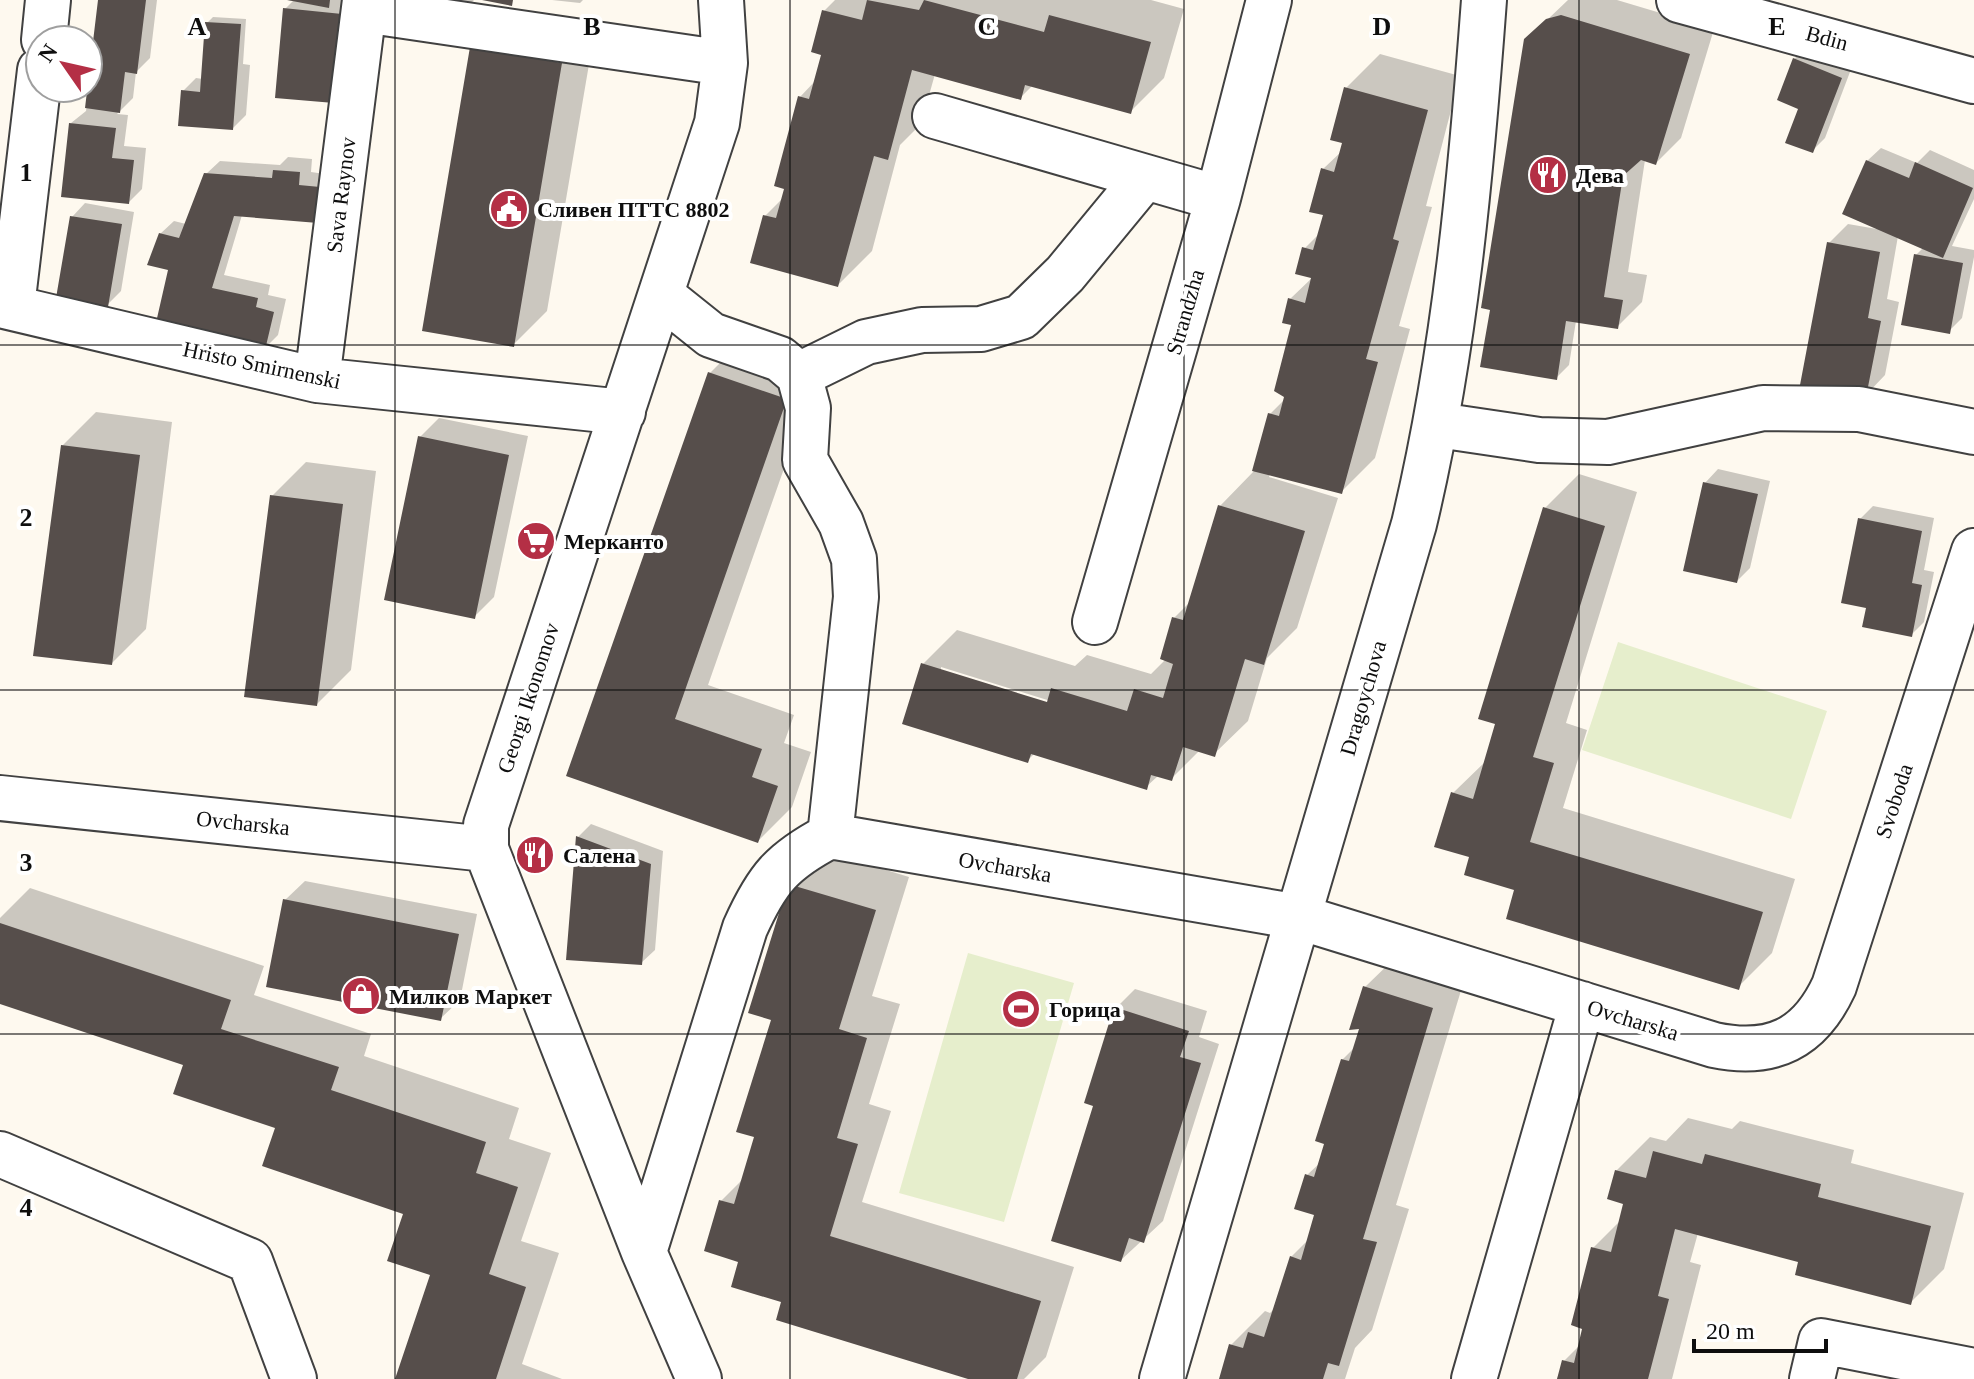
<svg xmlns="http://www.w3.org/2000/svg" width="1974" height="1379" font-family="Georgia,serif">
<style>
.pitch{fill:#e6eecc}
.shadow{fill:#0003;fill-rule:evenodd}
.building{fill:#564e4b}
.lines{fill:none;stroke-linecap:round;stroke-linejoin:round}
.minor-casing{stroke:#414141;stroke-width:48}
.minor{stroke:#fff;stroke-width:44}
.grid{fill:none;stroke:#0e0e0e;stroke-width:2;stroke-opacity:0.55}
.labels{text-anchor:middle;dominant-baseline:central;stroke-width:8;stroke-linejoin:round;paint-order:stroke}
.street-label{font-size:22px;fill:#0e0e0e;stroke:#fff}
.poi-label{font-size:22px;font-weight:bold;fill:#0e0e0e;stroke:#fff;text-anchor:start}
.grid-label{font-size:26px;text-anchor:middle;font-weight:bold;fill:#0e0e0e;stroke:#fff;stroke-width:8;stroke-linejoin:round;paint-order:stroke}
</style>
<rect width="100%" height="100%" fill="#fef9ef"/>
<path class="pitch" d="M1618 642 1827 711 1791 819 1582 750Z
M968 953 1074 983 1004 1222 899 1193Z"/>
<path class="shadow" d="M100 0H157L150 58 136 72 133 98 117 114 128 115 124 146 146 148 142 189 129 202 71 123 86 111Z
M288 0H343L333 101 285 9 293 1Z
M431 0H474L468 6Z
M552 0H583L580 3Z
M835 0H1151L1184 9 1164 78 1130 112 1033 85 1021 97 935 74 921 124 900 145 872 251 838 285 765 216 783 198 800 97 816 80 823 54 824 11Z
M1568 0H1617L1714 29 1681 138 1656 163 1645 160 1628 272 1647 275 1642 302 1617 327 1576 321 1569 365 1556 378 1492 311 1526 40Z
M213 17 246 19 243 64 250 65 246 115 233 128 183 91 196 78 203 79 207 23Z
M595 29 547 311 513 345 472 48Z
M1808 46 1853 64 1825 138 1812 151 1800 107 1794 59Z
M1380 54 1460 76 1426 206 1432 207 1399 326 1410 329 1375 458 1341 492 1270 473 1269 477 1338 498 1297 628 1267 658 1248 721 1214 754 1200 750 1171 779 1159 775 1146 787 1035 753 1027 761 923 664 957 630 1075 666 1087 655 1151 674 1166 659 1174 618 1190 602 1220 506 1254 471 1270 414 1285 399 1294 324 1290 299 1313 277 1304 249 1321 232 1326 214 1323 169 1342 151 1346 88ZM941 667 1057 703 1056 706 941 671Z
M1881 148 1917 163 1930 150 1974 170V199L1952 246 1974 250V257L1962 318 1949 331 1916 255 1924 247 1898 236 1887 299 1899 302 1885 375 1866 395 1829 243 1848 224 1877 229 1867 161Z
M288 157 312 159 311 172 332 175 330 207 242 215 224 275 270 285 268 295 286 299 278 335 265 348 171 268 160 234 174 221 186 224 206 174 220 161 280 165Z
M85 203 134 212 121 291 107 305 72 217Z
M744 339 820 366 708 685 794 715 784 743 811 752 792 807 758 841 569 775 710 373Z
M96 412 172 422 146 629 112 663 62 446Z
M439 418 528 436 494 597 474 617 420 437Z
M306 462 376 471 351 670 317 704 272 496Z
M1718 469 1770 481 1750 568 1737 581 1705 483Z
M1579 474 1637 492 1566 723 1587 730 1563 808 1795 879 1772 953 1738 987 1517 889 1472 856 1453 793 1487 760 1545 508Z
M1873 506 1934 518 1924 570 1934 572 1924 622 1911 635 1868 607 1860 519Z
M591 824 663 851 655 950 641 963 578 837Z
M824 851 909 877 872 996 900 1004 869 1104 891 1111 862 1202 1074 1267 1046 1357 1024 1379H975L784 1301 741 1260 721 1201 744 1178 757 1136 790 885Z
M305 881 477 914 460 1000 440 1019 285 900Z
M30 888 264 966 254 995 371 1034 364 1056 519 1108 509 1139 551 1153 521 1241 559 1253 522 1364 562 1379H397L432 1274 406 1212 185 1064 0 1002V918Z
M1399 954 1466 974 1396 1205 1409 1209 1372 1330 1355 1348 1345 1379H1221L1231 1345 1265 1311 1270 1313 1275 1308 1291 1257 1309 1239 1317 1214 1307 1175 1321 1162 1342 1060 1355 1047 1362 1027 1365 987Z
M1135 989 1207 1011 1199 1037 1219 1044 1163 1221 1121 1260 1096 1105 1116 1008Z
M1688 1118 1732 1129 1740 1121 1854 1150 1851 1163 1964 1193 1944 1269 1910 1303 1801 1260 1698 1233 1690 1262 1701 1265 1672 1379H1557L1564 1361 1581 1344 1593 1248 1621 1220 1626 1202 1616 1171 1650 1137 1666 1141Z"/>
<path class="building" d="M98 0H146L137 74 125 72 120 113 85 108Z
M287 0H330L329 8Z
M482 0H513L512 6Z
M867 0 919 10 924 0 1044 32 1049 15 1151 42 1131 114 1025 85 1021 100 912 70 888 160 874 156 838 287 750 263 763 215 776 218 784 189 774 186 798 96 809 99 821 55 811 52 822 10 862 20Z
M283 8 342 14 334 103 275 98Z
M1561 15 1690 54 1656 165 1641 160 1623 176 1604 297 1623 300 1618 329 1566 321 1557 380 1480 367 1490 310 1481 308 1524 39 1546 19Z
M205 22 241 24 233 130 178 126 181 90 200 92Z
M470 47 562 63 514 347 422 331Z
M1793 58 1842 78 1813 153 1785 143 1798 109 1777 100Z
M1344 87 1428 110 1393 239 1399 241 1366 359 1378 362 1342 494 1252 471 1268 413 1279 416 1284 397 1274 391 1291 325 1282 323 1288 298 1305 303 1311 278 1295 274 1302 247 1313 250 1323 215 1309 212 1321 168 1334 172 1342 143 1330 140Z
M69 123 116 128 112 158 134 160 129 204 61 197Z
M1866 160 1909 178 1915 162 1973 188 1943 258 1842 214Z
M273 170 300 172 299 185 320 187 318 223 234 216 212 288 258 298 256 307 274 312 265 350 155 327 168 270 147 265 159 233 179 238 204 173 272 178Z
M70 216 122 224 108 307 56 298Z
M1827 242 1880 252 1868 318 1881 321 1866 397 1800 385Z
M1914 254 1963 263 1950 334 1901 325Z
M708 372 787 399 675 719 762 749 752 777 778 786 758 843 566 776Z
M418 436 509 455 475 619 384 600Z
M61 445 140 455 112 665 33 656Z
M1703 482 1758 494 1737 583 1683 571Z
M270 495 343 504 317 706 244 697Z
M1218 505 1305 531 1264 665 1245 659 1215 757 1183 747 1172 781 1151 775 1147 790 1031 754 1028 763 902 724 921 663 1047 702 1051 688 1127 711 1134 689 1163 698 1173 664 1160 659 1172 617 1183 620Z
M1543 507 1605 526 1533 757 1554 763 1530 842 1763 912 1739 990 1506 919 1514 890 1464 875 1469 857 1434 847 1451 792 1473 799 1495 724 1478 719Z
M1858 518 1922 531 1912 583 1922 585 1912 637 1862 627 1866 608 1841 603Z
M576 836 651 864 642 965 566 960Z
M788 884 876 910 839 1029 867 1038 837 1138 858 1144 830 1236 1041 1301 1017 1379H968L776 1320 781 1302 731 1287 738 1262 704 1251 719 1200 734 1204 754 1137 736 1132 771 1020 748 1013Z
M283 899 459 934 441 1021 266 987Z
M0 923 231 1000 221 1029 339 1067 331 1090 486 1142 476 1173 518 1187 489 1274 526 1287 496 1379H395L430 1275 387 1261 403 1214 262 1166 275 1128 173 1094 183 1065 0 1004Z
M1363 986 1433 1008 1363 1239 1377 1242 1339 1366 1328 1363 1323 1379H1219L1229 1344 1243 1348 1248 1332 1264 1337 1290 1256 1301 1260 1314 1215 1294 1209 1305 1174 1314 1177 1324 1144 1315 1141 1341 1059 1349 1061 1359 1029 1349 1030Z
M1114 1007 1189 1031 1180 1057 1201 1063 1144 1243 1129 1238 1121 1262 1051 1241 1093 1106 1084 1103Z
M1653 1151 1702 1164 1705 1154 1821 1184 1818 1197 1931 1226 1911 1305 1795 1275 1798 1262 1675 1229 1658 1296 1669 1299 1648 1379H1557L1562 1360 1574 1363 1582 1329 1571 1325 1591 1247 1611 1252 1623 1204 1607 1199 1615 1170 1646 1178Z"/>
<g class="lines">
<defs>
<path id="minor" d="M1679 0 1974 81
M364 10 725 63
M44 40 48 0
M935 116 1218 198
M661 295 711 335 780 359 799 375 808 408 805 460 841 523 854 559 856 597 830 836
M0 305 317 380 623 412
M12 307 40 70
M799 375 866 342 922 330 981 329 1021 317 1065 274 1145 177
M317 380 365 0
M1438 425 1539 440 1608 442 1763 408 1859 409 1974 432
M1095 622 1218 198 1269 0
M0 798 486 849
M830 836 1299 917 1714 1045C1771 1057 1809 1040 1834 986L1974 551
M0 1154 250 1261 294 1379
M644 1252 745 928C767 879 782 861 830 836
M699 1379 644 1252 486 849V825L717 123 725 63 721 0
M1162 1379 1414 524C1455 352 1471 176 1484 0
M1474 1379 1582 1004
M1812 1379 1821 1341 1974 1371"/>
</defs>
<use href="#minor" class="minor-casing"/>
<use href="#minor" class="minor"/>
</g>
<path class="grid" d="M395 0V1379M790 0V1379M1184 0V1379M1579 0V1379M0 345H1974M0 690H1974M0 1034H1974"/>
<defs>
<symbol id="restaurant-disc" viewBox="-11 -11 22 22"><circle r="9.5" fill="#b42f45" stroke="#fff"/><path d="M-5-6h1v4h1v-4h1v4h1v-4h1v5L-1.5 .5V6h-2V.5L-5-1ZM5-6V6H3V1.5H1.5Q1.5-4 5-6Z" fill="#fff"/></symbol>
<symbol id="civic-disc" viewBox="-11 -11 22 22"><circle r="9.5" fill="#b42f45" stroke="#fff"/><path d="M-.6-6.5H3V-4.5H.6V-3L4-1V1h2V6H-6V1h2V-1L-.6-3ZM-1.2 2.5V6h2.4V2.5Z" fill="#fff"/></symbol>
<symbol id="supermarket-disc" viewBox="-11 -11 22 22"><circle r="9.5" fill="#b42f45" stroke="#fff"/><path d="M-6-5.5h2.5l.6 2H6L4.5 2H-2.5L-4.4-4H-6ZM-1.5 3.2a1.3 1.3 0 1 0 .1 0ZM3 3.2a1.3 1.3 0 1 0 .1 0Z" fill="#fff"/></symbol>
<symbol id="shop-disc" viewBox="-11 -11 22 22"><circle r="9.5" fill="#b42f45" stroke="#fff"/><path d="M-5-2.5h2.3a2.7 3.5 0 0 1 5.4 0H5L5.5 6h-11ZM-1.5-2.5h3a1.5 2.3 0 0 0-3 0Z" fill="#fff"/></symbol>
<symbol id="stadium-disc" viewBox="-11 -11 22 22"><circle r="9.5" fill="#b42f45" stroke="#fff"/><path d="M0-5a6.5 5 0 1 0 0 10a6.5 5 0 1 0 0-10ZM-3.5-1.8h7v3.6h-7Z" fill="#fff"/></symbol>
</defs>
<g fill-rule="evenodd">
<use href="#restaurant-disc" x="1526" y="153" width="44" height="44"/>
<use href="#civic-disc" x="487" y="187" width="44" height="44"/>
<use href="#supermarket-disc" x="514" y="519" width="44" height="44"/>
<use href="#restaurant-disc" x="513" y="833" width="44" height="44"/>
<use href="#shop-disc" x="339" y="974" width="44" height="44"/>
<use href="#stadium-disc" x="999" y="987" width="44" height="44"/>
</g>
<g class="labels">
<g class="street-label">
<text transform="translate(1827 38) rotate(15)">Bdin</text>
<text transform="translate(341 195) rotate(-83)">Sava Raynov</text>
<text transform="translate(1185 312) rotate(-74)">Strandzha</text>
<text transform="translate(262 365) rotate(12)">Hristo Smirnenski</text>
<text transform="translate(528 698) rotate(-72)">Georgi Ikonomov</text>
<text transform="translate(1363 698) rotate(-74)">Dragoychova</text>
<text transform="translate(1894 801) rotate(-72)">Svoboda</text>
<text transform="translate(243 823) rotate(6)">Ovcharska</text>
<text transform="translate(1005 867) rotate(10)">Ovcharska</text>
<text transform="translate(1633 1020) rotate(17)">Ovcharska</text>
</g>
<g class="poi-label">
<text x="1576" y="175">Дева</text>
<text x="537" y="209">Сливен ПТТС 8802</text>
<text x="564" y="541">Мерканто</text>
<text x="563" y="855">Салена</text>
<text x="389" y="996">Милков Маркет</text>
<text x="1049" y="1009">Горица</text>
</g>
</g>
<g class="grid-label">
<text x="197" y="35">A</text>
<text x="592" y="35">B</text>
<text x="987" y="35">C</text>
<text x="1382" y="35">D</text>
<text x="1777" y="35">E</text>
<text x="26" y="181">1</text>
<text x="26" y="526">2</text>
<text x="26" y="871">3</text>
<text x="26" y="1216">4</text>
</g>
<g transform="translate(64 64) rotate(304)"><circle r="38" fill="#ffffff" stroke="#9f9f9f" stroke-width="2"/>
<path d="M0-6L14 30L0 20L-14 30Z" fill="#b42f45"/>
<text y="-12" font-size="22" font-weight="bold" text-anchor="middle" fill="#0e0e0e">N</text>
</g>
<path d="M1694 1339v12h132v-12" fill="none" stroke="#0e0e0e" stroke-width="4"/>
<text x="1706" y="1339" font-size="24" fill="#0e0e0e" stroke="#ffffff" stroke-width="6" paint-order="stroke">20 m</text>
</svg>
